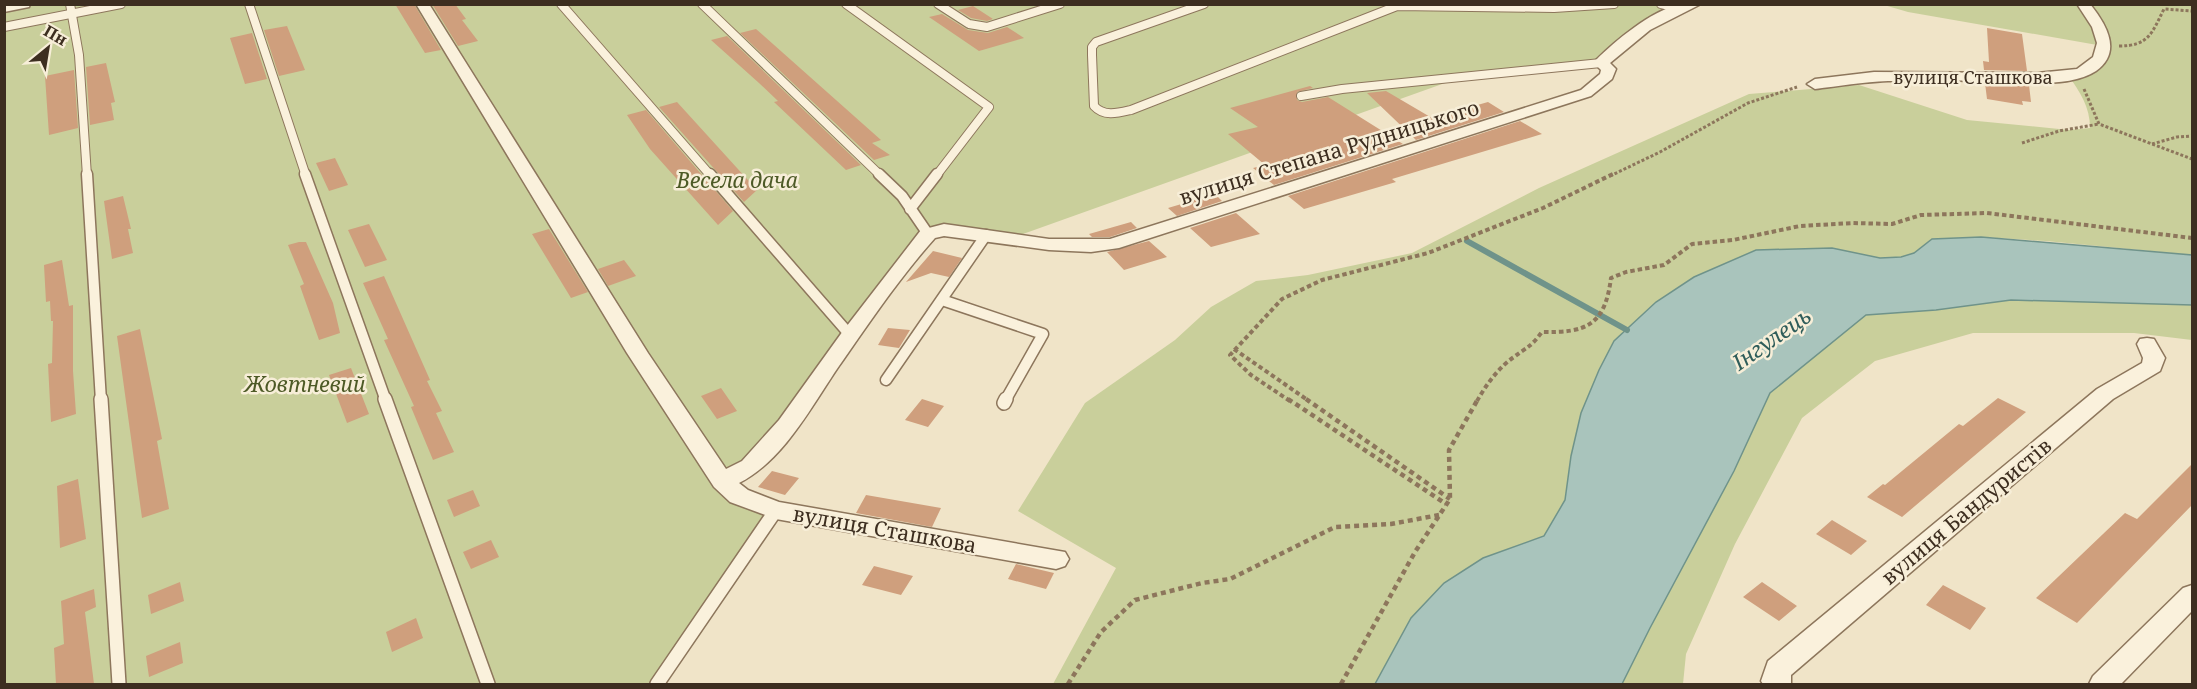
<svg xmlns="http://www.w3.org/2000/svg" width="2197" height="689" font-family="'Noto Serif',serif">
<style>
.green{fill:#c9cf9b}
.water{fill:#a9c4bc;stroke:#6f938a;stroke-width:1.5}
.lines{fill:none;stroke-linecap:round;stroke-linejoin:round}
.stream{stroke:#6f938a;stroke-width:6}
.building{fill:#cf9f7d}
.service-far2-casing{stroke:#8d765c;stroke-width:10}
.service-far1-casing{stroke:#8d765c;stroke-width:13}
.service-casing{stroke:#8d765c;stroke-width:16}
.minor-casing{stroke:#8d765c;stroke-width:3}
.path-far2{stroke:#8d765c;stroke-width:3;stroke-dasharray:3 2;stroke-linecap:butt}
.path-far1{stroke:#8d765c;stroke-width:4;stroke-dasharray:4.5 3;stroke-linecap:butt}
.path{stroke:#8d765c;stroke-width:4.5;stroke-dasharray:5 4;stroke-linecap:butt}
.service-far2{stroke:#faf1dc;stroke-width:8}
.service-far1{stroke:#faf1dc;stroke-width:10}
.service{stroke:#faf1dc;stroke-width:13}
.minor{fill:#faf1dc;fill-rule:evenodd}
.labels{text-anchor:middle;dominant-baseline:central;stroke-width:5;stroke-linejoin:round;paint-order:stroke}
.far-street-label{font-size:18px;fill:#3d2e20;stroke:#f7eed8}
.street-label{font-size:21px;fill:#3d2e20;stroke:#f7eed8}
.park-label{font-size:21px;font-style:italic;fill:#4d5a26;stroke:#f7eed8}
.water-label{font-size:22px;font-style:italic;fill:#2f5d5a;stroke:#f7eed8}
</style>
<rect width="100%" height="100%" fill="#f0e4c8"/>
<path class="green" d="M4 5H1695L1678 8 1601 63 1459 78 1009 239 928 234 787 425 722 481 776 510 657 684H5Z
M1884 5H2192V255L2046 241 1981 237 1932 239 1914 253 1901 257 1880 258 1832 248 1756 250 1694 277 1656 302 1614 341 1581 413 1571 456 1565 500 1544 536 1483 558 1411 618 1375 684H1053L1116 568 1018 511 1085 403 1175 340 1211 307 1256 281 1308 275 1412 253 1539 188 1749 94 1859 85 1967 120 2069 130 2090 128C2090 107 2080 92 2068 75L2090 69 2103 46 1908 12Z
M2011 300 2192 305V340L2134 333H1973L1875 361 1802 418 1735 544 1686 654 1683 684H1622L1650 628 1734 471 1770 393 1866 314 1936 310Z"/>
<path class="water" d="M1981 237 2192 255V305L2011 300 1936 310 1866 315 1770 393 1734 471 1650 628 1622 684H1375L1411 618 1444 583 1483 558 1544 536 1565 500 1571 456 1581 413 1599 370 1614 341 1656 302 1694 277 1756 250 1832 248 1880 258 1901 257 1914 253 1932 239Z"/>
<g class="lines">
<path class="stream" d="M1467 241 1627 330"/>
</g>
<path class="building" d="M395 4H414L441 50 425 53Z
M432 4H455L466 19 462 20 478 41 458 46Z
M973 6 993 19 987 21 971 18 958 10Z
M942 14 968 30 988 33 1007 27 1024 38 979 51 929 17Z
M287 26 305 70 279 76 264 30Z
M1987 28 2022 34 2027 71 1984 70 1983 61 1989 62Z
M756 29 881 140 872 143 890 155 874 160 740 33Z
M252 33 267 79 245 84 230 38Z
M727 36 861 165 846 170 774 102 778 101 759 83 711 40Z
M106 63 115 102 111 103 114 120 90 125 86 67Z
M74 70 78 128 49 135 45 76Z
M1985 83 2029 85 2031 102 2022 101 2023 105 1987 99Z
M1310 86 1313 88 1297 92V100L1302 102 1328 97 1403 144 1274 185 1253 168 1265 165 1228 134 1258 127 1230 108Z
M1386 91 1432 118 1488 102 1504 112 1416 140 1367 93Z
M677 102 757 190 744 202 659 107Z
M646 110 733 211 718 225 650 149 627 115Z
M1520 121 1542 134 1392 179 1396 182 1304 209 1288 196Z
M335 158 348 185 329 191 316 163Z
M1215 194 1222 201 1177 216 1168 208Z
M123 196 131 229H128L133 253 112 259 104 201Z
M1236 213 1260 234 1211 247 1190 228Z
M1131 222 1137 228 1110 237H1092L1089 234Z
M369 224 387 260 365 267 348 230Z
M549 229 588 292 571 298 532 234Z
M1149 241 1167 257 1124 270 1107 252Z
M299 242H306L333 303 340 333 319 340 300 286 304 284 288 245Z
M933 251 962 258 949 277 931 273 906 282Z
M62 260 69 306 73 305V371L76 414 51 422 48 364 52 363 53 321H51L50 301 46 302 44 265Z
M624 260 636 276 608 286 598 269Z
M384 276 430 380 427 381 442 411 436 413 454 452 433 460 411 407 414 406 384 340 388 339 363 283Z
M888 328 910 330 899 348 878 345Z
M140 329 162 439 157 441 169 509 142 518 117 336Z
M351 368 369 414 347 423 329 375Z
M721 388 737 411 717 419 701 396Z
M1998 398 2026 412 1902 517 1867 497 1883 484 1885 485 1959 424 1963 426Z
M922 399 944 406 928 427 905 420Z
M2193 463V504L2077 623 2036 598 2125 513 2137 519Z
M772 471 799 478 785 495 758 487Z
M78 479 86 539 60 548 57 486Z
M473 490 480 506 454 517 447 500Z
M866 495 941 508 932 527 856 513Z
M1832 520 1867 541 1851 555 1816 534Z
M491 540 499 557 471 569 463 552Z
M1016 564 1054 573 1046 589 1008 579Z
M874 566 913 576 901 595 862 585Z
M180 582 184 601 151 614 148 595Z
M1762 582 1797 606 1779 621 1743 597Z
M1943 585 1986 608 1970 630 1926 605Z
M94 589 96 607 85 612 94 684H56L54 648 64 644 61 601Z
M416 618 423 638 392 652 386 632Z
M180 642 183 663 149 677 146 656Z"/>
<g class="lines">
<defs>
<path id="service-far2" d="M70 4 79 55 87 176
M249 4 306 176
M561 4 711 176
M702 4 881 176
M846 4 989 107 936 176
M938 4 969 24 987 27 1060 4
M1204 4 1096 42 1092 47V55L1094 106C1104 117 1118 113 1131 110L1397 6 1554 8 1614 4
M1661 4 1678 8
M4 27 121 4
M1301 96 1342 89 1601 63"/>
<path id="service-far1" d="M87 174 101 401
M305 174 386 401
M710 174 850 335
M879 174 902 196 928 234
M910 209 937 174
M942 300 1043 334 1005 401
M886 380 986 235"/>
<path id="service" d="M101 399 119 684
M385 399 488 684
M1004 403 1006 399
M657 684 776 510"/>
<path id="minor" d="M4 4H30L29 7 4 12Z
M416 4H429L648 353 726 469 742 461 779 420 843 331 921 230 944 224 1049 239H1110L1581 90 1600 74 1601 70 1594 63 1596 60C1615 41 1651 11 1678 5 1685 3 1694 4 1701 4L1650 30 1610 63 1616 69 1612 79 1591 96 1119 248 1091 252 1049 250 944 236 935 238C900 277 869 323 839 366 811 407 784 460 739 483L748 490 779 502 1065 552 1069 559 1065 566 1056 569 776 519 730 502 714 487 627 353Z
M2077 4H2090C2106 24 2123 52 2096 71 2067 90 2012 81 1979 81 1949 80 1918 81 1888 81 1863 82 1839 86 1815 89L1807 84 1815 79 1874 72 2037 73 2077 69 2093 57 2097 43 2092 27Z
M2147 338 2154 339 2165 358 2160 371 2113 399 1791 675V684H1763L1761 681 1768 661 2097 389 2142 363 2143 358 2137 344 2140 339Z
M2192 585V611L2121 684H2089L2093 676 2183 588Z"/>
</defs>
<use href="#service-far2" class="service-far2-casing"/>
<use href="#service-far1" class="service-far1-casing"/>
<use href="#service" class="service-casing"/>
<use href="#minor" class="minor-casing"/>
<path class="path-far2" d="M2119 46C2149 46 2152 33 2164 9L2192 11
M2084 89 2099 124 2192 159
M2022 143 2059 131 2099 124
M2152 144 2177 137 2192 136
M1610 176 1660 152 1748 103 1797 87"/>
<path class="path-far1" d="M1234 349 1309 401
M1290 401 1251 375 1230 355 1282 299 1322 280 1428 253 1543 208 1613 174
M1477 401C1486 385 1499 367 1514 357 1528 346 1530 348 1542 332 1587 333 1605 325 1611 278L1626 272 1664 265 1692 244 1733 240 1800 226 1853 223 1892 224 1921 215 1987 213 2192 238"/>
<path class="path" d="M1288 399 1446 504
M1306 399 1450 499
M1068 684 1101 632 1135 600 1202 583 1230 579 1335 527 1391 524 1439 515
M1341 684 1415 552 1450 499 1449 450 1478 399"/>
<use href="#service-far2" class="service-far2"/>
<use href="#service-far1" class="service-far1"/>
<use href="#service" class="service"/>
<use href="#minor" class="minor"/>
</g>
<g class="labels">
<g class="far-street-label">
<text x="1973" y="77">вулиця Сташкова</text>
</g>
<g class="street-label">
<text transform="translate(1329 152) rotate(-17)">вулиця Степана Рудницького</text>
<text transform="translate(1966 511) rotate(-40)">вулиця Бандуристів</text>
<text transform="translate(885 529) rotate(10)">вулиця Сташкова</text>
</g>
<g class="park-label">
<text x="737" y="180">Весела дача</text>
<text x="305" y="384">Жовтневий</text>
</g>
<g class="water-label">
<text transform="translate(1771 338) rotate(-35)">Інгулець</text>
</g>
</g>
<rect width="2197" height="689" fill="none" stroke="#3d2e20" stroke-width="12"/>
<g transform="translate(48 48) rotate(30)" stroke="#f7eed8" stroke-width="4.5" paint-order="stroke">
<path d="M0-4.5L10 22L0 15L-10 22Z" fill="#3d2e20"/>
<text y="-9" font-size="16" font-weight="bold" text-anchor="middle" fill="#3d2e20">Пн</text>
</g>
</svg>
